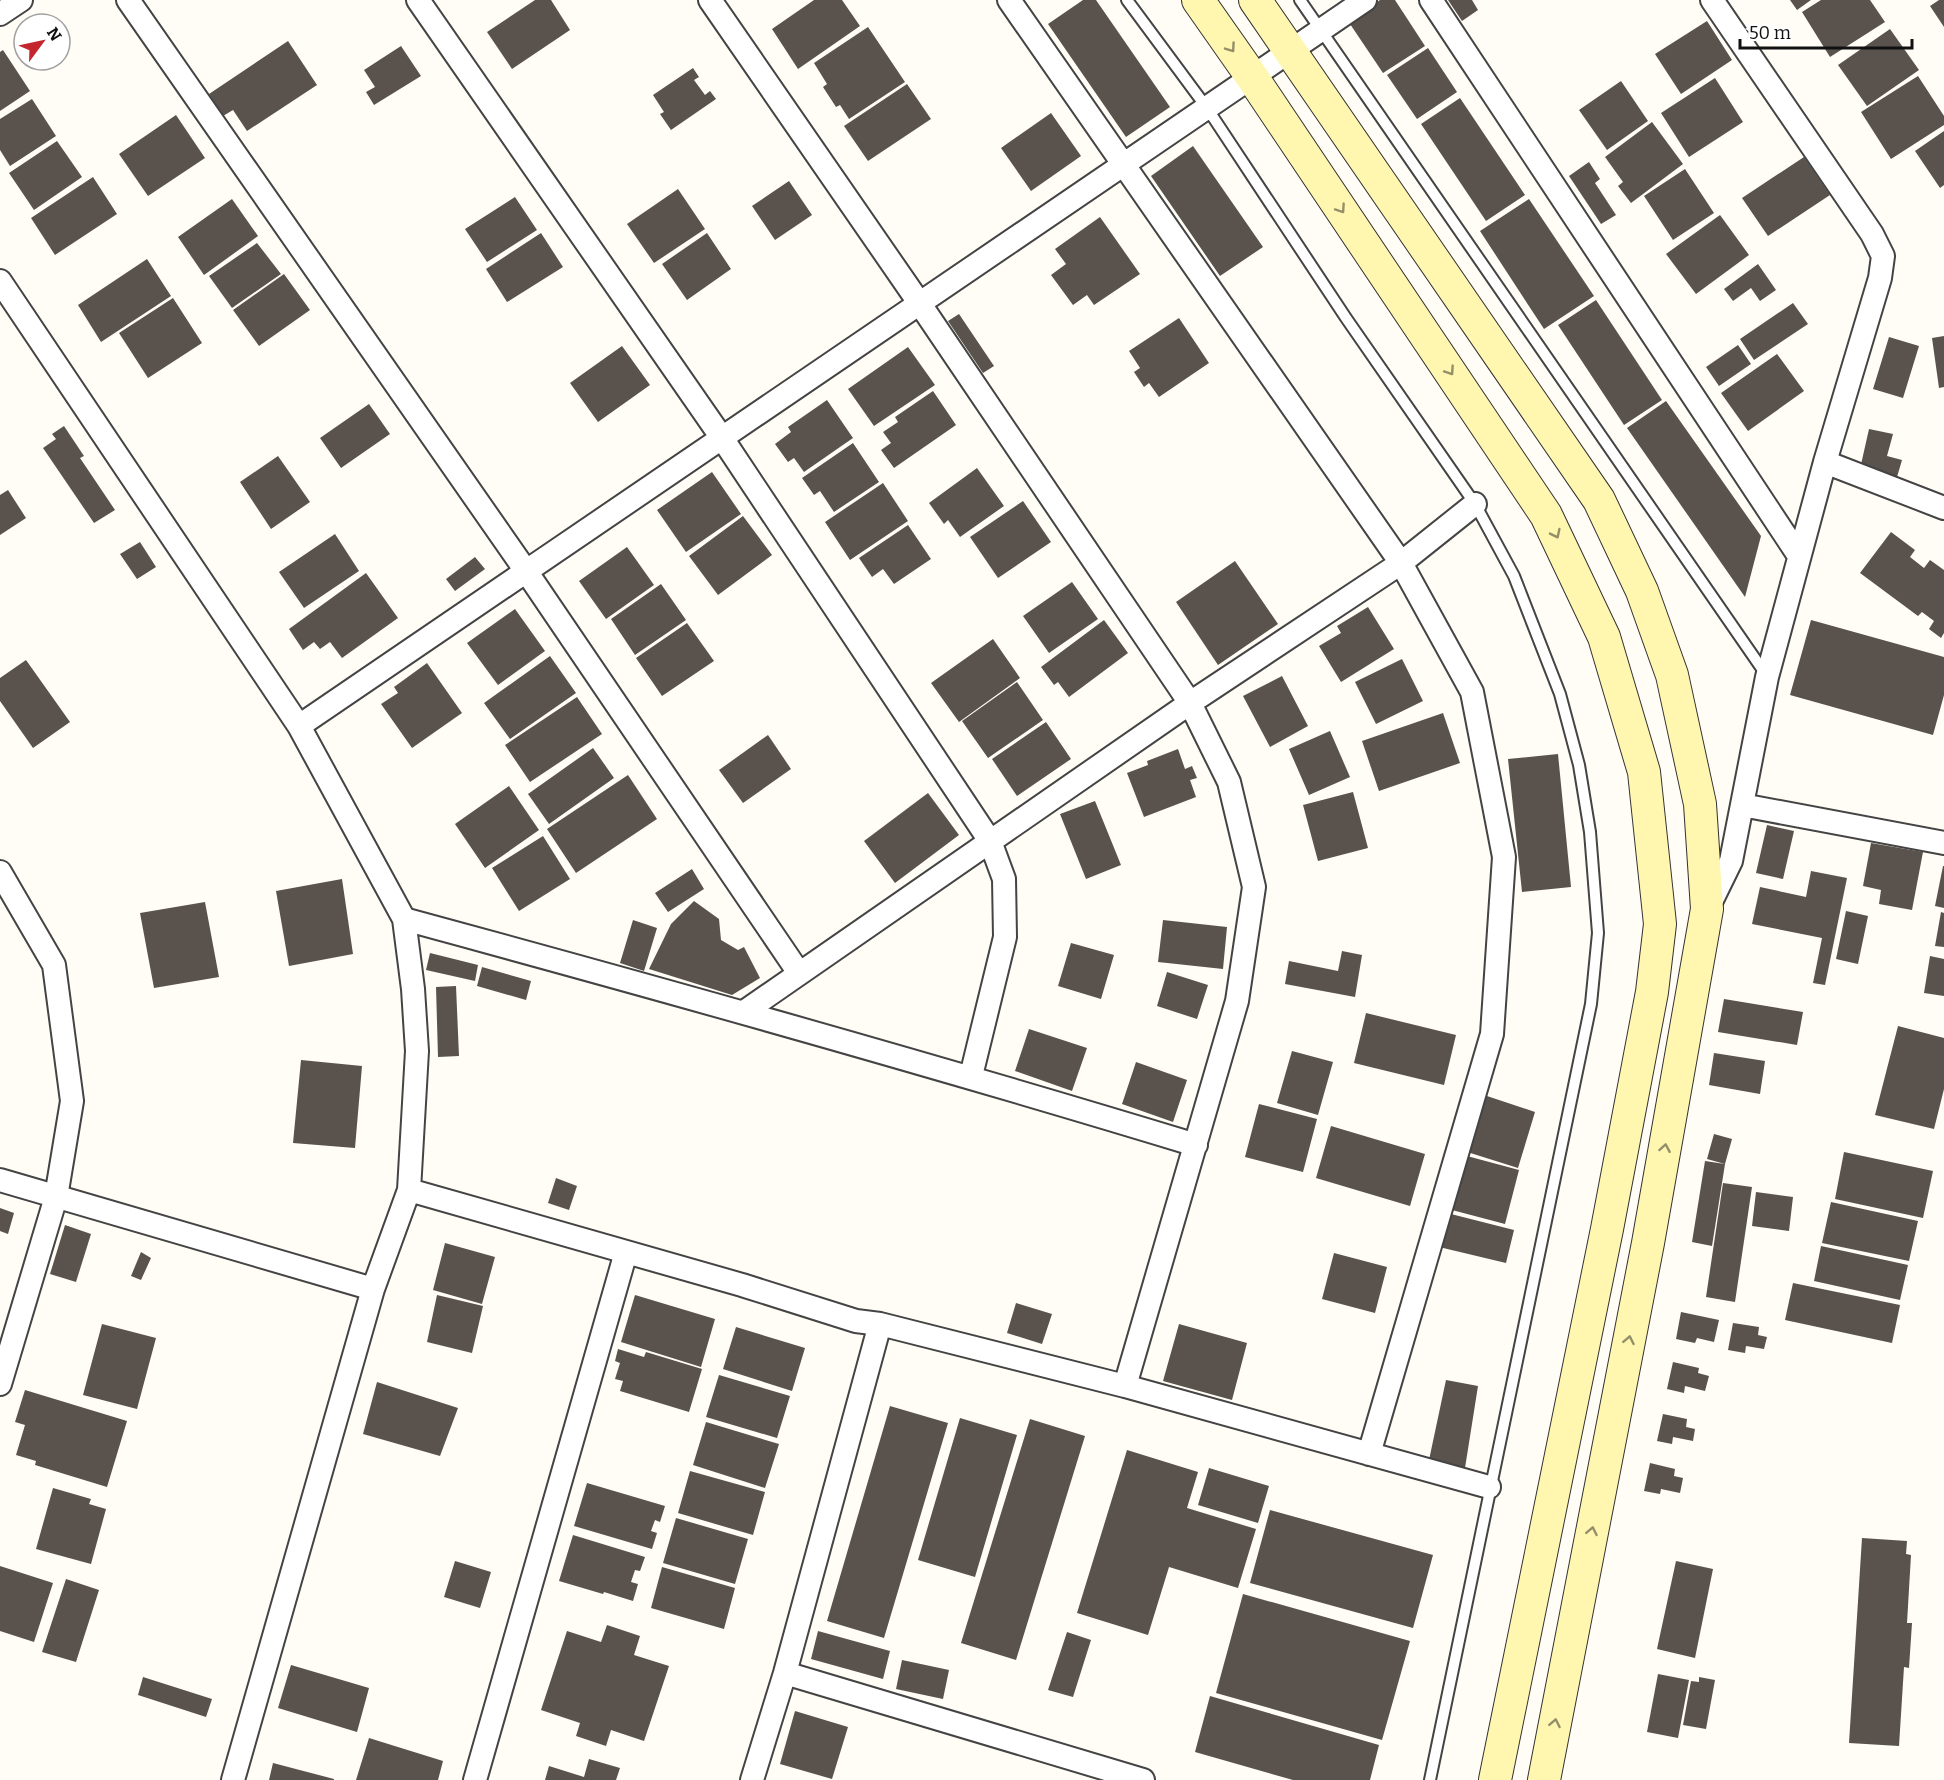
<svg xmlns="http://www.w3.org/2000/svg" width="1944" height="1780" font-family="Bitter,serif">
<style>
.building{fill:#5a524d}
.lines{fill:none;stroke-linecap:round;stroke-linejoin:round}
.lane-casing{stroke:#444;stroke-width:14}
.street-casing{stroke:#444;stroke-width:26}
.secondary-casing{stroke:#333;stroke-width:34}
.lane{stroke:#fff;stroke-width:10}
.street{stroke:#fff;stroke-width:22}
.secondary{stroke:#fff6b0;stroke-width:32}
.oneway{stroke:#948f68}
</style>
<rect width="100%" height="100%" fill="#fffdf5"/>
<path class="building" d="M535 0H551L570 30 512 69 487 32Z
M814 0H842L860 26 798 69 772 29Z
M1083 0H1096L1170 107 1126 137 1048 24Z
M1380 0H1395L1425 46 1383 73 1348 21Z
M1448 0H1472L1478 10 1462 21Z
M1790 0H1811L1797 10Z
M1821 0H1870L1885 22 1830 57 1802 12Z
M1939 0H1944V27L1930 6Z
M1707 21 1732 60 1681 94 1655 54Z
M868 27 905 82 849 119 840 105 836 107 823 87 827 84 814 63Z
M1890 29 1919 70 1867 106 1838 65Z
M288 41 317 85 247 131 233 110 223 116 209 94Z
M401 46 421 76 374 105 366 92 375 87 364 70Z
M1428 48 1457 92 1417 119 1387 75Z
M3 50 30 91 0 111V52Z
M693 68 699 77 694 80 705 95 710 91 716 99 671 130 660 114 664 112 653 95Z
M1918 76 1944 116V125L1891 159 1861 112Z
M1715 78 1743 122 1689 157 1661 113Z
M1621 81 1648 121 1607 150 1579 110Z
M907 84 931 119 868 161 844 126Z
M1460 98 1525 195 1486 221 1421 124Z
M32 99 56 136 10 166 0 150V119Z
M1051 113 1081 156 1031 191 1001 148Z
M176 115 205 158 148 196 119 154Z
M1652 122 1683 164 1631 203 1618 186 1623 182 1605 157Z
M1944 131V185L1940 188 1915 151Z
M57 141 82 177 34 210 9 173Z
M1193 146 1263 247 1220 276 1151 176Z
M1804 157 1830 195 1768 236 1742 198Z
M1589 162 1600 179 1595 183 1616 215 1601 224 1569 176Z
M1685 169 1714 213 1673 240 1644 196Z
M93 177 117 214 55 255 31 218Z
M789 181 812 215 775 240 752 206Z
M678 189 705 229 654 263 627 224Z
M515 197 537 230 487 262 465 229Z
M232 199 258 236 204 275 178 237Z
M1529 199 1594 296 1544 329 1480 231Z
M1720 215 1749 255 1696 294 1666 254Z
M1100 217 1140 274 1094 305 1087 295 1073 305 1051 275 1066 264 1055 249Z
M541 233 563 267 507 302 486 269Z
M707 233 731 269 687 300 662 264Z
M257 243 281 274 232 308 209 276Z
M147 259 171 296 101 342 78 305Z
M1758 264 1776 290 1760 301 1751 288 1733 301 1724 289Z
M284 274 310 310 259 346 233 310Z
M173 298 202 343 148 378 119 333Z
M1596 300 1662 400 1624 425 1558 325Z
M1793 303 1808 324 1754 360 1740 339Z
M959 314 994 366 983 373 948 321Z
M1179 318 1209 363 1159 397 1149 383 1144 387 1134 372 1140 368 1129 351Z
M1944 336V387L1939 388 1932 338Z
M1889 337 1919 346 1903 398 1873 389Z
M1738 345 1751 364 1719 386 1706 367Z
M622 346 650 385 598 422 570 383Z
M908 347 935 385 874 426 848 389Z
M1777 354 1804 391 1748 431 1721 393Z
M933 391 956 425 894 468 881 450 891 443 883 432 898 422 895 417Z
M827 400 853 438 804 472 794 458 788 462 775 444 791 432 788 427Z
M1666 401 1761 536 1745 597 1627 428Z
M369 404 390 434 341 468 320 438Z
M64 426 84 456 80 458 115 510 94 523 43 448 56 439 52 434Z
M1869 429 1893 434 1887 456 1902 460 1897 477 1860 469Z
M853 443 879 482 834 512 820 491 814 495 802 478Z
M278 456 310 502 271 529 240 482Z
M977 468 1004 506 960 537 948 520 944 524 929 503Z
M712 472 741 514 686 552 657 510Z
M883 483 908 521 850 560 825 522Z
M8 490 26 518 0 535V495Z
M1023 501 1051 542 998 578 970 537Z
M743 516 772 555 718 595 689 556Z
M908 525 931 559 894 584 883 569 872 577 859 558Z
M1891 532 1915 550 1910 557 1924 568 1930 560 1944 570V633L1941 638 1929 629 1934 621 1922 612 1918 616 1860 573Z
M335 534 359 571 304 608 279 572Z
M140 542 156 567 137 579 120 554Z
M627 547 654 585 606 619 579 581Z
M475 557 485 569 455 591 446 579Z
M1235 561 1278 624 1218 665 1176 602Z
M366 573 398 618 342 658 330 642 320 649 314 642 303 650 289 629Z
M1072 582 1098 619 1049 653 1023 616Z
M661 584 686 620 635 655 611 619Z
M1368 607 1394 649 1341 682 1319 646 1341 633 1337 626Z
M515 609 545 651 498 685 467 643Z
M1104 620 1128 653 1069 697 1058 682 1054 685 1041 667Z
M1811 620 1944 657V695L1933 735 1790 695Z
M687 623 714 661 662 696 636 658Z
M993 639 1020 678 959 722 931 683Z
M550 656 576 693 510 739 484 703Z
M1402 659 1423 701 1376 724 1355 682Z
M26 660 70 722 33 748 0 701V678Z
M427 663 462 713 412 748 381 704 398 693 394 687Z
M1282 676 1308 726 1270 747 1243 696Z
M1017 682 1043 720 988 758 962 721Z
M577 697 602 734 530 782 505 745Z
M1443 713 1460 763 1379 791 1362 741Z
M1046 722 1071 759 1017 796 992 759Z
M1330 731 1350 777 1309 795 1289 749Z
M768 735 791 769 743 803 719 770Z
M593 748 614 778 549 824 528 794Z
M1178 749 1185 769 1192 766 1197 778 1190 780 1196 797 1144 817 1127 773 1148 765 1147 761Z
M1558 754 1571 887 1522 892 1508 759Z
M628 775 657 819 576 873 547 829Z
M509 786 539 830 485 868 455 824Z
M1353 792 1368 848 1318 861 1303 805Z
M928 793 959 835 895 883 864 841Z
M1095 801 1121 865 1086 879 1060 814Z
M1767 825 1794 831 1783 879 1756 873Z
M543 836 570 879 519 911 492 868Z
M1871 843 1923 852 1912 910 1879 904 1881 890 1863 886Z
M1943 866H1944V908L1935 906Z
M692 869 704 889 668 912 655 893Z
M1811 871 1847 878 1825 985 1813 983 1822 938 1752 924 1760 887 1806 897Z
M342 879 353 954 289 966 276 891Z
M694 901 719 919 721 940 738 950 744 947 760 978 732 995 649 969 671 924Z
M205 902 219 977 154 988 140 913Z
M1846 911 1868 916 1858 964 1836 959Z
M1941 912 1944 913V947L1935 946Z
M633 920 657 928 644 971 620 963Z
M1163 920 1227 927 1223 969 1158 962Z
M1071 943 1114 955 1101 999 1058 986Z
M1342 951 1362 955 1355 997 1285 984 1289 961 1338 971Z
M430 953 478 965 475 981 426 970Z
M1930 956 1944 959V996L1924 993Z
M482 967 531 981 526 1000 477 986Z
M1167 972 1208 985 1197 1019 1157 1006Z
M456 986 459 1056 438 1057 436 987Z
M1724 999 1803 1012 1797 1045 1718 1032Z
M1366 1013 1456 1035 1444 1085 1354 1063Z
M1898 1026 1944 1038V1089L1934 1129 1875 1115Z
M1029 1029 1087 1048 1072 1091 1015 1071Z
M1292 1051 1333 1062 1318 1115 1277 1103Z
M1714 1053 1765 1061 1760 1094 1709 1085Z
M301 1060 362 1066 355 1148 293 1143Z
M1136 1062 1187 1080 1173 1122 1122 1104Z
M1481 1094 1535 1112 1518 1168 1464 1151Z
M1259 1104 1317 1119 1303 1172 1245 1157Z
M1331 1126 1425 1154 1410 1206 1316 1178Z
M1714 1134 1732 1139 1725 1164 1707 1159Z
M1844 1152 1933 1171 1923 1218 1835 1199Z
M1467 1156 1519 1170 1505 1224 1452 1210Z
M1705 1161 1725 1164 1712 1246 1692 1242Z
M556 1178 577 1186 569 1210 548 1203Z
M1723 1183 1752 1187 1735 1302 1706 1297Z
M1756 1192 1793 1197 1789 1231 1752 1226Z
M1831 1202 1918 1221 1909 1261 1822 1243Z
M0 1208 14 1213 8 1234 0 1231Z
M1447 1213 1514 1230 1506 1263 1439 1247Z
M65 1225 91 1234 76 1282 50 1274Z
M445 1243 495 1257 482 1304 433 1290Z
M1821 1246 1908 1265 1900 1300 1814 1281Z
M141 1252 151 1258 141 1280 131 1276Z
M1334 1253 1387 1267 1375 1313 1322 1299Z
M1793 1283 1900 1305 1892 1343 1785 1320Z
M437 1295 483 1306 472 1353 427 1342Z
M635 1295 715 1319 701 1367 621 1342Z
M1016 1303 1052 1314 1042 1344 1007 1333Z
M1681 1312 1719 1320 1714 1342 1697 1338 1695 1343 1676 1339Z
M1733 1323 1759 1327 1758 1335 1767 1337 1764 1349 1746 1346 1745 1353 1728 1350Z
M102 1324 156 1338 137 1409 83 1395Z
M1179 1324 1247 1343 1232 1400 1163 1381Z
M736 1327 805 1348 792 1391 723 1369Z
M618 1349 644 1357 646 1352 702 1369 689 1412 620 1391 623 1381 615 1379 620 1363 615 1361Z
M1673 1362 1699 1368 1698 1373 1709 1376 1705 1391 1685 1386 1684 1393 1667 1389Z
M719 1375 790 1396 777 1438 706 1417Z
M1446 1380 1478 1386 1465 1468 1429 1460Z
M377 1382 458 1408 440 1456 363 1434Z
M25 1390 127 1421 107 1487 35 1465 36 1461 16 1455 25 1425 15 1422Z
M890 1406 948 1423 884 1638 827 1621Z
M1663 1414 1687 1419 1686 1427 1695 1429 1693 1441 1673 1437 1672 1444 1657 1441Z
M960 1418 1017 1435 975 1577 918 1560Z
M1030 1419 1085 1436 1016 1660 961 1643Z
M706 1422 779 1444 765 1488 693 1465Z
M1127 1450 1198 1472 1187 1508 1256 1529 1238 1588 1169 1567 1148 1635 1077 1613Z
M1650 1463 1675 1469 1674 1476 1683 1478 1680 1493 1661 1489 1660 1494 1644 1491Z
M1209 1468 1269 1486 1258 1523 1198 1505Z
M690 1471 765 1492 753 1535 678 1513Z
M587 1483 665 1506 660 1522 655 1520 651 1531 657 1533 652 1549 574 1526Z
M53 1488 91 1499 89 1504 106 1509 91 1564 36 1549Z
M1270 1510 1433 1555 1413 1628 1250 1583Z
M676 1518 748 1539 735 1584 663 1563Z
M573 1535 645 1557 640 1571 635 1570 631 1582 638 1584 633 1601 604 1592 603 1594 559 1581Z
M1862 1538 1907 1541 1906 1554 1911 1555 1907 1623H1912L1909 1668 1904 1667 1899 1746 1849 1743Z
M455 1561 491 1572 480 1608 444 1597Z
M1676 1561 1713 1569 1695 1658 1657 1649Z
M0 1566 53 1583 34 1642 0 1631Z
M662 1567 735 1588 724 1629 651 1608Z
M66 1579 99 1590 76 1662 42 1652Z
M1243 1594 1410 1641 1382 1740 1216 1693Z
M607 1625 640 1636 634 1655 669 1666 644 1741 611 1730 606 1746 576 1736 580 1723 541 1710 567 1631 601 1642Z
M818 1631 890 1651 883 1679 811 1659Z
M1067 1632 1091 1640 1073 1697 1048 1690Z
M902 1660 949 1670 943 1699 896 1689Z
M291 1665 369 1688 357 1732 278 1708Z
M1658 1674 1689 1680 1678 1738 1647 1732Z
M143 1677 212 1699 206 1717 138 1695Z
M1699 1677 1715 1680 1706 1729 1683 1725 1691 1681 1699 1682Z
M1210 1696 1379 1745 1370 1780H1293L1195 1752Z
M795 1711 848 1727 832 1779 780 1764Z
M369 1738 443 1761 438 1780H356Z
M589 1759 620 1768 616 1780H545L549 1766 584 1777Z
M273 1763 334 1779V1780H269Z"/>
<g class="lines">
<defs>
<path id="lane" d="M1127 0 1207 108 1346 318 1475 504 1514 576 1560 694 1579 765 1590 832 1598 933 1591 1004 1430 1780
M1300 0 1767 676"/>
<path id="street" d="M128 0 526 571 799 973
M418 0 722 438 990 841 1004 879 1005 937 971 1076
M710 0 920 304 1190 703 1229 782 1254 887 1237 1001 1125 1386
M1009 0 1401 563 1472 692 1504 857 1492 1034 1369 1454
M1431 0 1799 556
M0 14 21 0
M0 281 299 726 404 919 413 989 417 1051 409 1190 373 1289 233 1780
M1825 462 1944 508
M299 726 1365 0
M1742 805 1944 843
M0 872 54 965 72 1101 56 1197 0 1384
M1708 908 1731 861 1767 677 1825 462 1880 278 1883 256 1872 234 1712 0
M404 919C669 991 933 1065 1196 1145
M744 1012 1190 703 1401 563 1475 504
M0 1180 373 1289
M409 1190 742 1285 856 1321 880 1324 1125 1386 1489 1487
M785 1673 1143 1780
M475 1780 626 1252
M752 1780 785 1673 880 1324"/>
<path id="secondary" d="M1198 0 1252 77 1546 515 1604 637 1644 772 1660 924 1652 992 1607 1229 1495 1780
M1255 0 1599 500 1642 591 1672 675 1700 804 1707 909 1648 1243 1544 1780"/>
</defs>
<use href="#lane" class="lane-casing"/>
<use href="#street" class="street-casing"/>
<use href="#secondary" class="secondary-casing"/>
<use href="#lane" class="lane"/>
<use href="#street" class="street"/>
<use href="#secondary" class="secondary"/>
</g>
<defs><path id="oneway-chevron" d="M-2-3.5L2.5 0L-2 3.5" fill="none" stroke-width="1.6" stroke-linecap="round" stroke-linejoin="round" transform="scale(1.5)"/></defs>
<g class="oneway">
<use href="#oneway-chevron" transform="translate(1231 48) rotate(55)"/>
<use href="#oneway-chevron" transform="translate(1341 209) rotate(56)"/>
<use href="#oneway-chevron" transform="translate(1450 371) rotate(56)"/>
<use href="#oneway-chevron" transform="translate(1556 534) rotate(64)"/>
<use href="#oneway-chevron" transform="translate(1665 1148) rotate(-80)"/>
<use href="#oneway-chevron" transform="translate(1629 1340) rotate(-79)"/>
<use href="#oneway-chevron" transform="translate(1592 1531) rotate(-79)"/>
<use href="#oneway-chevron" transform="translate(1555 1723) rotate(-79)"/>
</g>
<g transform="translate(42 42) rotate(57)"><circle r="28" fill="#ffffff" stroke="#a0a0a0" stroke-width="1.5"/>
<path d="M0-4.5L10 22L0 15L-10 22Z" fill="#c4262e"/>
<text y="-9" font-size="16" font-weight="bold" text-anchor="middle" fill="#111111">N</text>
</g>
<path d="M1740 39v9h172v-9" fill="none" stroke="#111111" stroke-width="3"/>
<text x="1749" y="39" font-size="18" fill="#111111" stroke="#ffffff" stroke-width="4.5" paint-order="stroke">50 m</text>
</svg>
